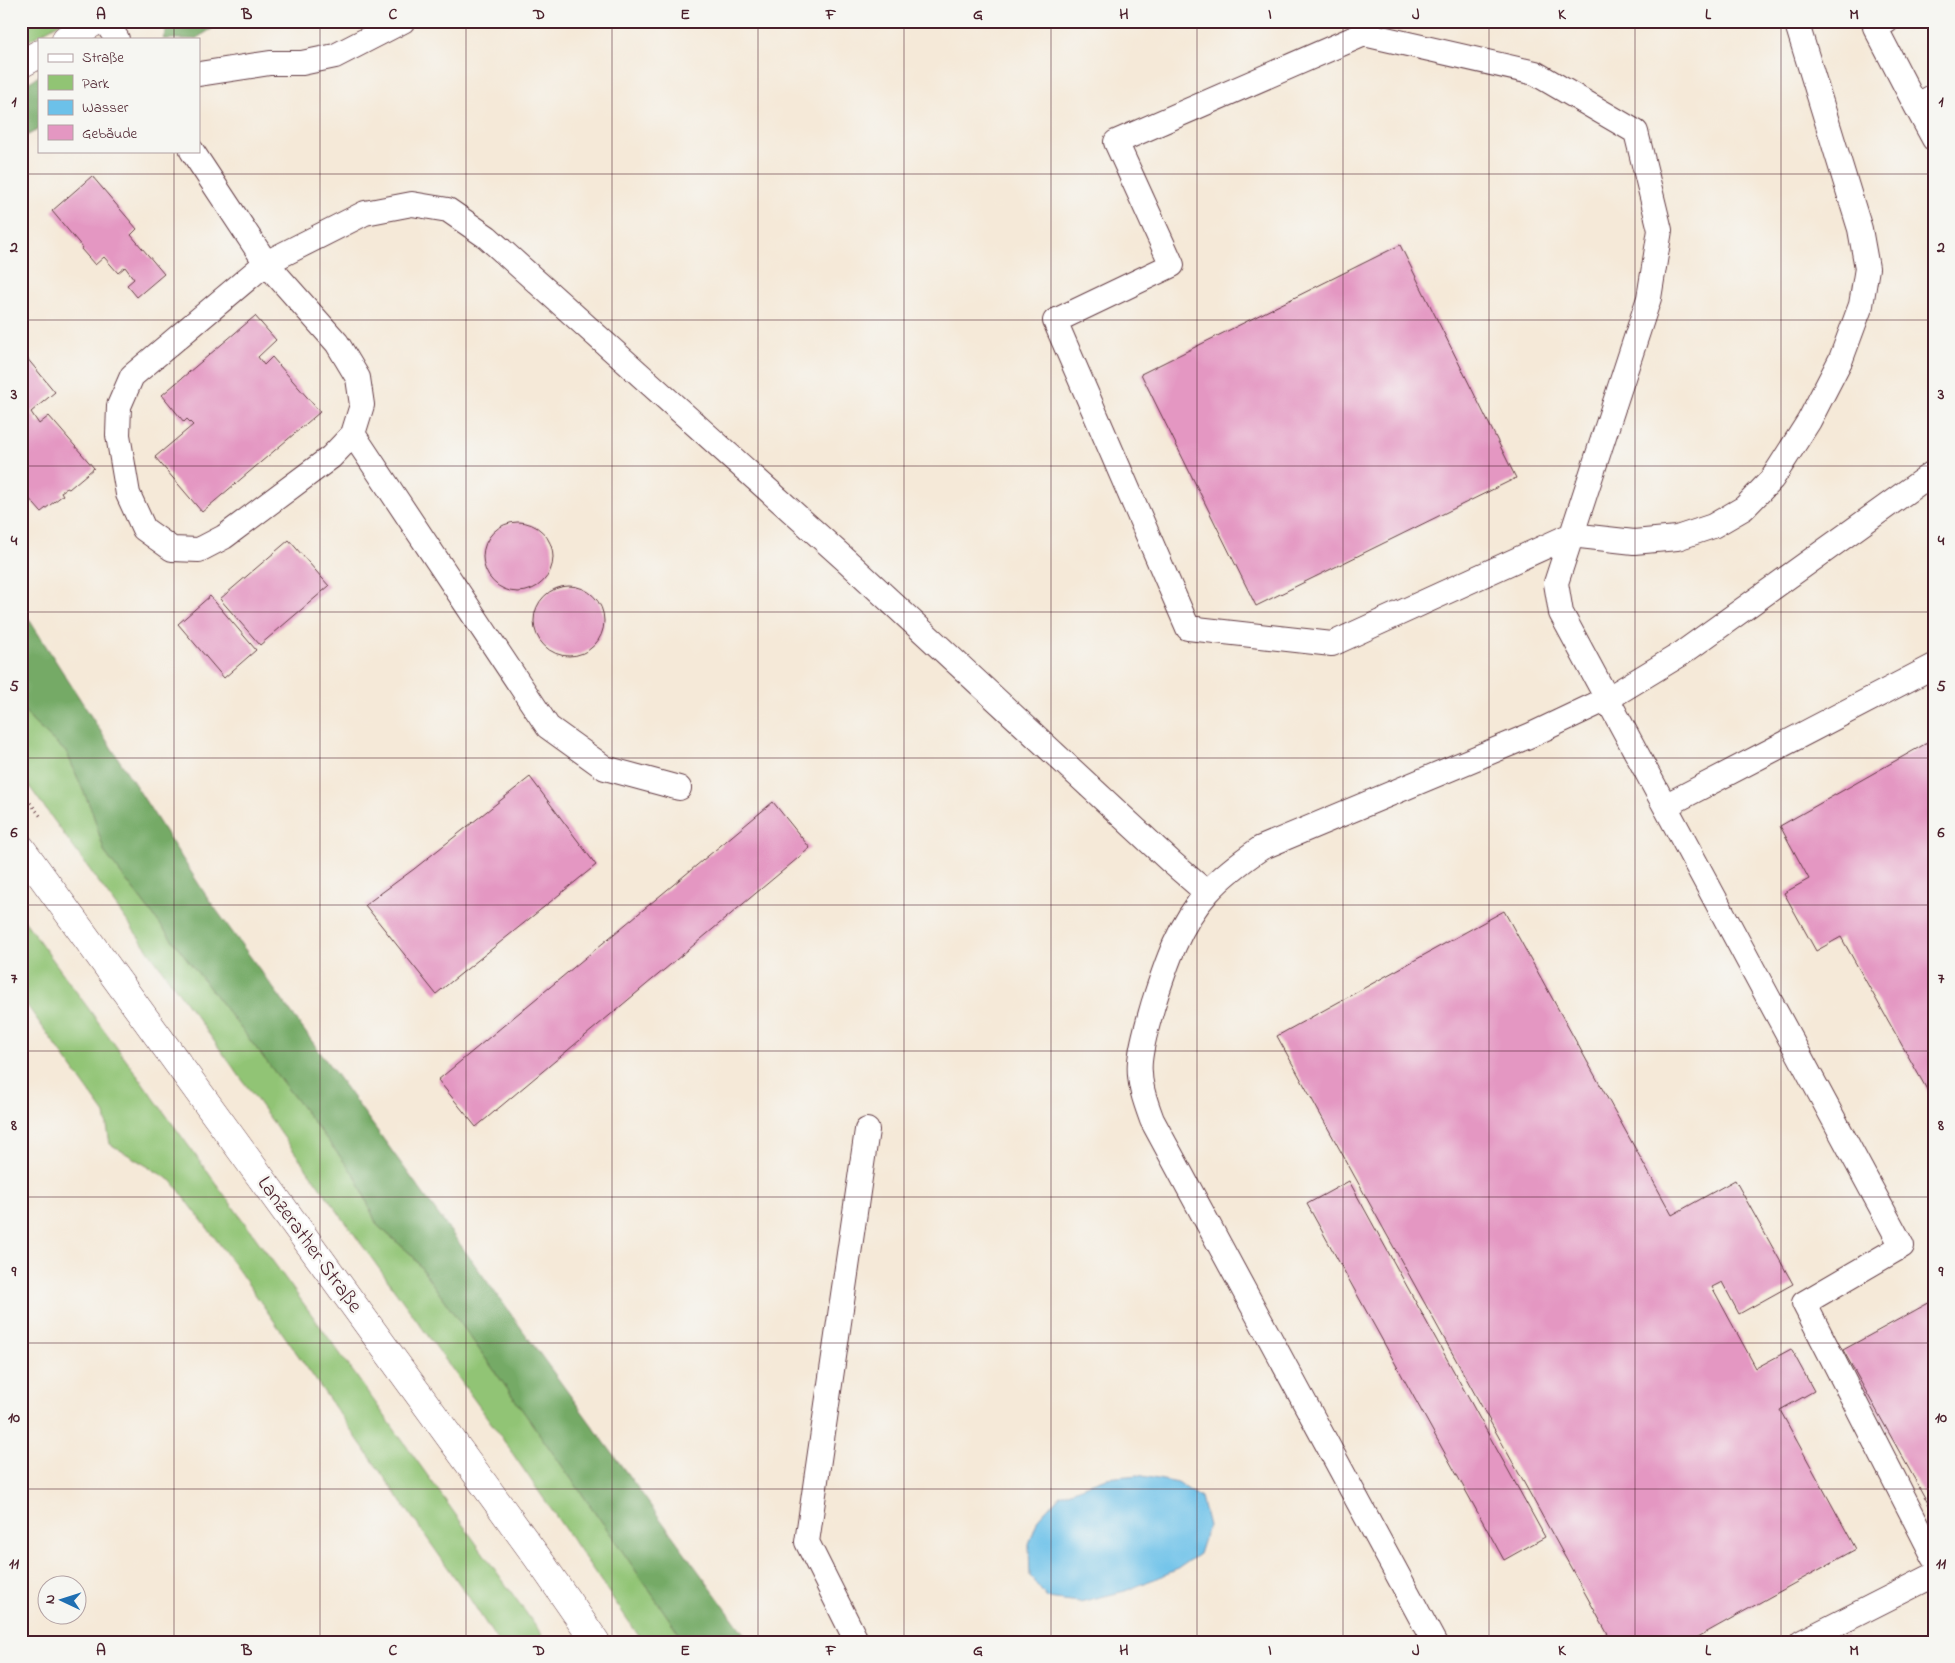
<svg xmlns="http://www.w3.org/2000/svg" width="1955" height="1663" font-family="'Indie Flower',sans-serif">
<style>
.green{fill:#91c474;stroke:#6e7250}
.forest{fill:#74aa66;stroke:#5f6448}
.water{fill:#6cc1e9;stroke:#5b708a}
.building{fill:#e497c2}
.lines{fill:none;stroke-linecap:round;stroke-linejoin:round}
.lane-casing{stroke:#643d45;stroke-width:26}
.secondary-casing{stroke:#643d45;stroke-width:29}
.path{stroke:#643d45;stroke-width:3;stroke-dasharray:1 4;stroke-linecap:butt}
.lane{stroke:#fff;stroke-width:24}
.secondary{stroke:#fff;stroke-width:28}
.grid{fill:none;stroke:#4a1f2b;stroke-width:1;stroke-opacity:0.55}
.labels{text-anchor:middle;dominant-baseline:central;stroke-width:5;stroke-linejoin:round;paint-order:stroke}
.street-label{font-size:21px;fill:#4a1f2b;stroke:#f6f6f2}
.neatline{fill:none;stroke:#4a1f2b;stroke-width:2}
.grid-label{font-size:16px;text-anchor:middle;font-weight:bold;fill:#4a1f2b}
</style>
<rect width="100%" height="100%" fill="#f6f6f2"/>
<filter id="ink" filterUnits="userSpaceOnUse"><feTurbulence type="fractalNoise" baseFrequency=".02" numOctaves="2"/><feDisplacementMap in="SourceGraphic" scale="10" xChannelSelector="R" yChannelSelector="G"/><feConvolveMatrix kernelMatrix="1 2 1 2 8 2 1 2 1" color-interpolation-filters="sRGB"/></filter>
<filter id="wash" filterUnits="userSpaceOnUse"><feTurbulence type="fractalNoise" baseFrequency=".0096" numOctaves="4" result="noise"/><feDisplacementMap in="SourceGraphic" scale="20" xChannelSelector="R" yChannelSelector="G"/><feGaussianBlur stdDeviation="1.12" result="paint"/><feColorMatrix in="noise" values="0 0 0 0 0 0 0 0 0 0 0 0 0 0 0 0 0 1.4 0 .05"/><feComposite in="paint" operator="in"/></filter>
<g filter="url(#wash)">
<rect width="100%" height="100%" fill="#f5e9d8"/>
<path class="green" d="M21 21H63L21 45Z
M21 706 33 722 67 753 92 811 105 853 356 1177 377 1225 412 1255 607 1529 685 1642H643L497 1431 21 775Z
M21 916 336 1348 547 1642H498L470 1599 224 1250 172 1181 110 1144 105 1114 21 997Z"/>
<path class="forest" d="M169 21H225L195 39H163Z
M39 76V129L21 139V87Z
M21 607 209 900 750 1642H685L607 1529 412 1255 377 1225 356 1177 105 853 92 811 67 753 33 722 21 706Z"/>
<path class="water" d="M1138 1475 1178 1483 1201 1498 1208 1526 1199 1554 1176 1570 1125 1591 1080 1602 1047 1598 1030 1576 1029 1545 1038 1519 1060 1495 1106 1478Z"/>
<g id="blocks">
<path class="building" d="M92 176 137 229 131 235 164 274 137 297 127 285 134 279 125 267 118 273 104 257 95 265 81 249 83 248 52 211Z
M1400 245 1516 478 1256 606 1141 374Z
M255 316 276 340 258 357 264 365 272 357 320 412 202 512 155 457 193 425 187 419 184 422 162 395Z
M21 351 55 392 31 412 39 424 49 416 94 468 69 489 67 488 61 492 63 495 41 512 21 489Z
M483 557a35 35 0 1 1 70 0a35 35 0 1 1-70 0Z
M289 540 329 586 260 645 220 599Z
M534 621a35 35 0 1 1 70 0a35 35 0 1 1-70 0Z
M210 596 256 650 224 678 178 624Z
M1934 739V1102L1841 937 1816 951 1784 893 1809 879 1780 826Z
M530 777 596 865 436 994 365 905 414 869Z
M773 802 810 848 476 1127 438 1080Z
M1504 911 1672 1215 1735 1180 1793 1284 1739 1314 1722 1282 1712 1287 1756 1368 1791 1349 1814 1391 1780 1410 1856 1549 1689 1642H1612L1277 1036Z
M1349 1181 1545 1537 1504 1560 1307 1204Z
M1934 1300V1514L1843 1350Z
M1845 1636 1848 1642H1835Z"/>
</g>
</g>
<g filter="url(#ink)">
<use href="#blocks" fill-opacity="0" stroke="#643d45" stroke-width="1"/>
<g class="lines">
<defs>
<path id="lane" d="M105 21 117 39
M1796 21 1860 229 1867 268 1861 305 1841 359 1809 421 1772 479 1744 508 1713 526 1677 538 1634 542 1571 535 1332 644 1188 628 1055 321 1172 265 1116 142 1364 34 1535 73 1636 132 1660 230 1649 298 1556 583 1561 613 1902 1246 1804 1303 1934 1557
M1887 21 1875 27 1916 106
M199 74 270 63H302L335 56 403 21
M1934 96 1916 106 1934 139
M192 151 266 263 337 343 358 378 362 405 353 434 331 457 224 537 199 550 172 549 144 529 128 494 118 435 119 406 132 376 266 263 365 213 412 204 448 210 487 237 847 561 1170 861 1207 893
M353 434 548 727 605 768 679 788
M1665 806 1934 666
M857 1642 807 1542 867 1130
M1434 1642 1152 1120C1145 1101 1138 1082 1140 1061 1142 1041 1148 1023 1153 1005 1166 964 1179 924 1208 892 1224 874 1242 861 1261 848L1531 735 1607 699 1681 654 1934 472
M1802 1642 1934 1575"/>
<path id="secondary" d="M66 39 96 21
M21 64 39 54
M21 848 537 1557 596 1642"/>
</defs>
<use href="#lane" class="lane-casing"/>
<use href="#secondary" class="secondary-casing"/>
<path class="path" d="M21 791 42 818"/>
<use href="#lane" class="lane"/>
<use href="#secondary" class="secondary"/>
</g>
</g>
<path class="grid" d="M174 21V39M320 21V1642M466 21V1642M612 21V1642M758 21V1642M904 21V1642M1051 21V1642M1197 21V1642M1343 21V1642M1489 21V1642M1635 21V1642M1781 21V1642M174 151V1642M21 174H1934M21 320H1934M21 466H1934M21 612H1934M21 758H1934M21 905H1934M21 1051H1934M21 1197H1934M21 1343H1934M21 1489H1934"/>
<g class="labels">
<g class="street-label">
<text transform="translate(309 1245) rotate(54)">Lanzerather Straße</text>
</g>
</g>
<rect width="1955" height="1663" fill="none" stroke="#f6f6f2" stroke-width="55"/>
<rect x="38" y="38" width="162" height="115" fill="#f6f6f2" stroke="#b1a0a2"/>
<rect x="48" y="54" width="25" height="8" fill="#ffffff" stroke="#b1a0a2"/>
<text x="82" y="62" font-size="15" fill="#4a1f2b">Straße</text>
<rect x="48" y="75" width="25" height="15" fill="#91c474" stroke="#b1a0a2"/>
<text x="82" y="88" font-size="15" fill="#4a1f2b">Park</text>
<rect x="48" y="100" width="25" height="15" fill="#6cc1e9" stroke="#b1a0a2"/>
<text x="82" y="112" font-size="15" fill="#4a1f2b">Wasser</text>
<rect x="48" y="125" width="25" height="15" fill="#e497c2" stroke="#b1a0a2"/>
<text x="82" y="138" font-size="15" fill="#4a1f2b">Gebäude</text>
<g transform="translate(62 1600) rotate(274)"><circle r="24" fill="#f6f6f2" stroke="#b1a0a2"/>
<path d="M0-4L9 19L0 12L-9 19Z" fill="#1f6fb2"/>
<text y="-8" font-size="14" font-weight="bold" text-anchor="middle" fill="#4a1f2b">N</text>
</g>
<rect x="28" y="28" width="1900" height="1608" class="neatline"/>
<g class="grid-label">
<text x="101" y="19">A</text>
<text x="247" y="19">B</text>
<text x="393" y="19">C</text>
<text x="539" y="19">D</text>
<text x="685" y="19">E</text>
<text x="831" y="19">F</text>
<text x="978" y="19">G</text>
<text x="1124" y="19">H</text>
<text x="1270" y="19">I</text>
<text x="1416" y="19">J</text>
<text x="1562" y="19">K</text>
<text x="1708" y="19">L</text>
<text x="1854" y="19">M</text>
<text x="14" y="106">1</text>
<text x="1941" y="106">1</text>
<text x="14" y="252">2</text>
<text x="1941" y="252">2</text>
<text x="14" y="399">3</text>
<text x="1941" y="399">3</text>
<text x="14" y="545">4</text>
<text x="1941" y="545">4</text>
<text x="14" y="691">5</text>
<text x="1941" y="691">5</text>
<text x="14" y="837">6</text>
<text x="1941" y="837">6</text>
<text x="14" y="983">7</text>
<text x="1941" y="983">7</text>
<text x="14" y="1130">8</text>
<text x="1941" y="1130">8</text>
<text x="14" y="1276">9</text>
<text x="1941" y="1276">9</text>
<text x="14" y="1422">10</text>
<text x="1941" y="1422">10</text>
<text x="14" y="1568">11</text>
<text x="1941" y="1568">11</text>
<text x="101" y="1655">A</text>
<text x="247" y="1655">B</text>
<text x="393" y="1655">C</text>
<text x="539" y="1655">D</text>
<text x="685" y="1655">E</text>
<text x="831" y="1655">F</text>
<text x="978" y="1655">G</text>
<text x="1124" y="1655">H</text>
<text x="1270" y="1655">I</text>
<text x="1416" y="1655">J</text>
<text x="1562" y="1655">K</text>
<text x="1708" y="1655">L</text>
<text x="1854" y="1655">M</text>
</g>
</svg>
